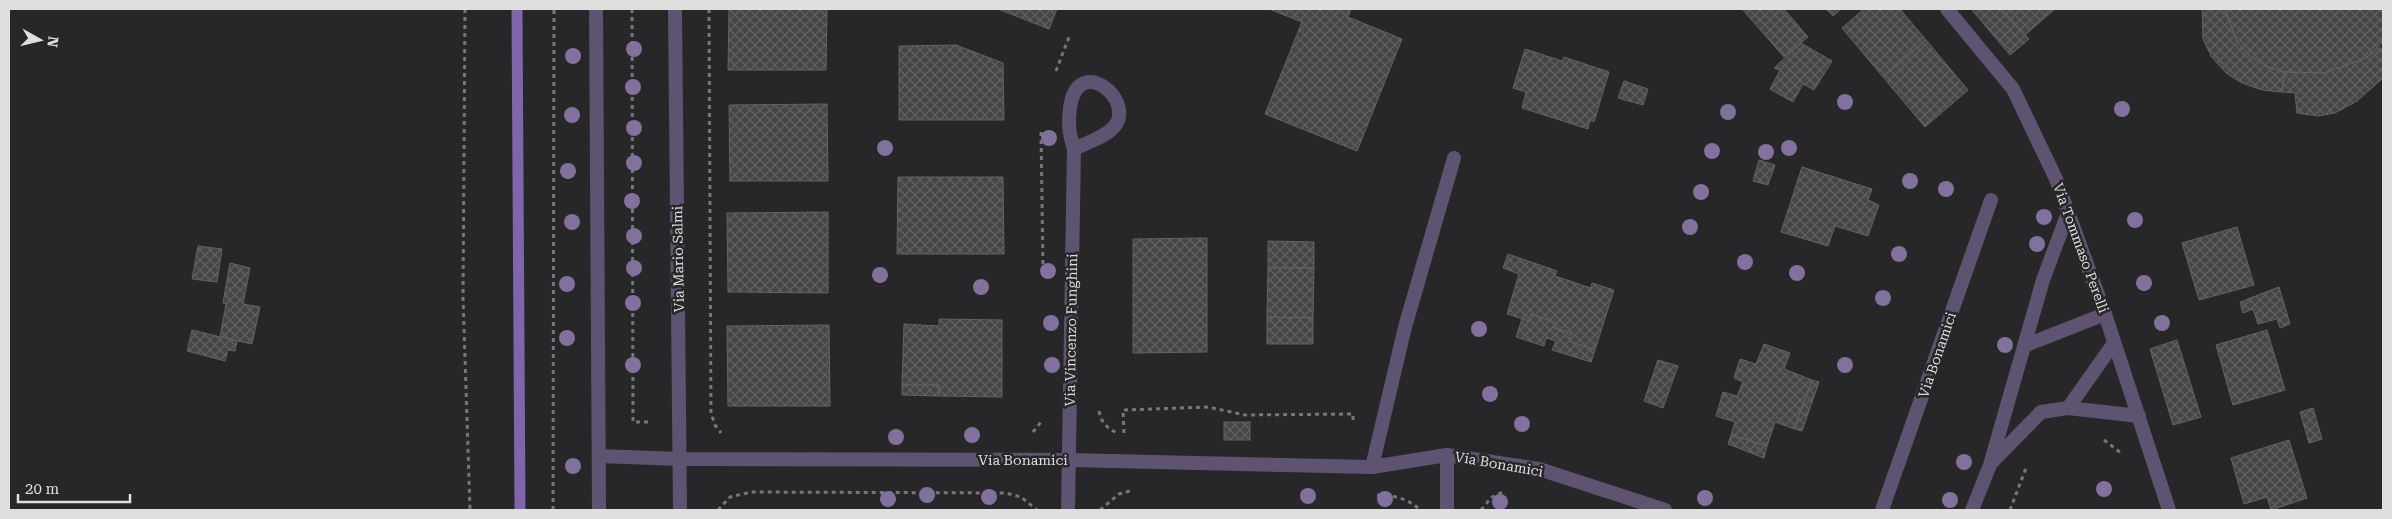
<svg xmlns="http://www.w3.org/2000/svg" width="2392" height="519" font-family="'Roboto Serif',serif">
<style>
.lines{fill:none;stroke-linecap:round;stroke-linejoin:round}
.stream{stroke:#7f65a9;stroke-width:11}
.building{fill:url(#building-cross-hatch);stroke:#636265}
.path{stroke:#777778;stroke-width:3;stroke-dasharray:4 4;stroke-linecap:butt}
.service{stroke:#5e5471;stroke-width:14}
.minor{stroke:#5e5471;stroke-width:14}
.tertiary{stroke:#5e5471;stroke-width:14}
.tree{fill:#81719c}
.labels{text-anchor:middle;stroke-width:5;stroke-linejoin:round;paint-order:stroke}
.street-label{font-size:14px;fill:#dfdfe0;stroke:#272628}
</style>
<defs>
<pattern id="building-cross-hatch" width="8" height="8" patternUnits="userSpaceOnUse" patternTransform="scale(1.25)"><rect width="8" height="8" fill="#464547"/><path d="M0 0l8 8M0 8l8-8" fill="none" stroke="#605f61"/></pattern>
</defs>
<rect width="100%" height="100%" fill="#272628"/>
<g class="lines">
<path class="stream" d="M 517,9 L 520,510"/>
</g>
<g class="building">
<path d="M 729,9 L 827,9 L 826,70 L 728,70 Z"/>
<path d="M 998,9 L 1057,9 L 1049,29 Z"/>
<path d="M 1269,9 L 1351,9 L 1348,17 L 1402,39 L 1357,151 L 1265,114 L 1302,22 Z"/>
<path d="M 1742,9 L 1784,9 L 1808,37 L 1784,57 Z"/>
<path d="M 1826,9 L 1841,9 L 1833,16 Z"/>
<path d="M 1864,9 L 1900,9 L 1926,40 L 1883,77 L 1842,28 Z"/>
<path d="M 1971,9 L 2002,9 L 2029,39 L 2010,55 Z"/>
<path d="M 2002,9 L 2055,9 L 2025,35 Z"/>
<path d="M 2202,9 L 2225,9 L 2237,42 L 2250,56 L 2268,67 L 2285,72 L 2282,92 L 2262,90 L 2242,83 L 2226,73 L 2211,56 L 2203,39 Z"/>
<path d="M 2225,9 L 2383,9 L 2383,42 L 2366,58 L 2346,67 L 2324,73 L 2285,72 L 2268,67 L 2250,56 L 2237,42 Z"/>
<path d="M 1926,40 L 1968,90 L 1925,127 L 1883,77 Z"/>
<path d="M 1801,43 L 1832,61 L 1814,90 L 1803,84 L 1793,102 L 1770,89 L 1780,70 L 1774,68 Z"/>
<path d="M 956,45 L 1003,63 L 1004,120 L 899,120 L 899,46 Z"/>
<path d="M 2380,47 L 2383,52 L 2383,78 L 2357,101 L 2335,113 L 2318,116 L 2297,113 L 2295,93 L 2282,92 L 2285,72 L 2324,73 L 2366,58 Z"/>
<path d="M 1525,49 L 1562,61 L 1564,57 L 1609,72 L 1594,122 L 1590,120 L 1588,129 L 1522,108 L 1526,92 L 1513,88 Z"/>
<path d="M 1624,81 L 1648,89 L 1643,105 L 1618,98 Z"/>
<path d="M 827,104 L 828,181 L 730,181 L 729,105 Z"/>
<path d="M 1759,160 L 1775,165 L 1768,185 L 1753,181 Z"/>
<path d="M 1802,167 L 1872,189 L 1868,200 L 1879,205 L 1868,236 L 1835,226 L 1828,246 L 1781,232 Z"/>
<path d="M 898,177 L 1003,177 L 1004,254 L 897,254 Z"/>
<path d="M 828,212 L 828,293 L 728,292 L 727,213 Z"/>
<path d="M 2237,227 L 2254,285 L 2199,300 L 2182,243 Z"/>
<path d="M 1207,238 L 1207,352 L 1133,353 L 1133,239 Z"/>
<path d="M 1268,241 L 1314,242 L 1314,268 L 1268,268 Z"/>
<path d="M 198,246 L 222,249 L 217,282 L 192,279 Z"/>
<path d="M 1508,254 L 1557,271 L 1555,276 L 1591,288 L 1592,283 L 1614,290 L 1595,350 L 1569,341 L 1571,333 L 1554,328 L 1556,323 L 1531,314 L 1529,321 L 1507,314 L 1519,274 L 1503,268 Z"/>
<path d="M 230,263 L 250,268 L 243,304 L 260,307 L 252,344 L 220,337 L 226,304 L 223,303 Z"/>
<path d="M 1268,268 L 1314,268 L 1313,318 L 1267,317 Z"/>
<path d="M 2279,287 L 2290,324 L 2280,328 L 2277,319 L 2258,324 L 2253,309 L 2243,313 L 2240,302 Z"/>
<path d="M 1531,314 L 1556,323 L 1554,328 L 1571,333 L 1569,341 L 1595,350 L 1591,362 L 1552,350 L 1556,341 L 1546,338 L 1544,346 L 1516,337 L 1522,319 L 1529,321 Z"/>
<path d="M 1267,317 L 1313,318 L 1313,344 L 1267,344 Z"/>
<path d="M 939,319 L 1002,320 L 1002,397 L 939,396 L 939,385 L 902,385 L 904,324 L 939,326 Z"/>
<path d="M 829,325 L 830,406 L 728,406 L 727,326 Z"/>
<path d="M 192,330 L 237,341 L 235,351 L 228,350 L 225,361 L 187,351 Z"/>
<path d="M 2267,330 L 2285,390 L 2233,405 L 2216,345 Z"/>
<path d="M 2177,340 L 2201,417 L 2173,425 L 2150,349 Z"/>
<path d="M 1764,344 L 1790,353 L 1784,369 L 1812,380 L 1794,429 L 1775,422 L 1767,446 L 1731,435 L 1735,422 L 1716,416 L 1723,392 L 1737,396 L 1743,382 L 1734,378 L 1740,359 L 1756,364 Z"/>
<path d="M 1658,360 L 1678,366 L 1663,408 L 1644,401 Z"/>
<path d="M 1812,380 L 1819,382 L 1802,431 L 1794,429 Z"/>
<path d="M 902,385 L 939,385 L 939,396 L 902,395 Z"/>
<path d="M 2313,408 L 2322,439 L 2309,443 L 2300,412 Z"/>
<rect x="1224" y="422" width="26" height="18"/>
<path d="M 1731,435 L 1767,446 L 1764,458 L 1728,444 Z"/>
<path d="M 2289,440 L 2307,498 L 2271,510 L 2267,497 L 2244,504 L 2231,458 Z"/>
</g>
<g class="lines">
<g class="path">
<path d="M 465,9 L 463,297 L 470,510"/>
<path d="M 632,9 L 633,422 L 652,422"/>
<path d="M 709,9 L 711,413 L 715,425 L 721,433"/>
<path d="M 1056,71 L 1069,37"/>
<path d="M 1041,132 L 1043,269"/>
<path d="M 1099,411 C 1101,422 1107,429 1118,433"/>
<path d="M 1033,432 L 1041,422"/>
<path d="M 1124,433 L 1123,410 L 1208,407 L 1245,415 L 1353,414 L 1353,422"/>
<path d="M 2104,440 L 2121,453"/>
<path d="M 1377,495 C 1393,496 1406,497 1419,509"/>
<path d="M 553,510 L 554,9"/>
<path d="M 718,510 L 730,497 L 751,492 L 1006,493 L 1021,497 L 1037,510"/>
<path d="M 1100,510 L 1119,494 L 1133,490"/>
<path d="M 1481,510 L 1492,497 L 1503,492"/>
<path d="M 2010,510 L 2026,468"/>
</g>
<path class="service" d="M 675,9 L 680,510"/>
<g class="minor">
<path d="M 2024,346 L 2105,314"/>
<path d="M 2068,408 L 2114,343"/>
<path d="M 599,456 L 680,459 L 1069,460 L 1372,467 L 1447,455 L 1539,469 L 1665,510"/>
<path d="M 1992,462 L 2041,412 L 2068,408 L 2139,416"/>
<path d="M 1372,467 L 1405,327 L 1454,158"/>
<path d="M 1068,510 L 1074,149 C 1069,134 1068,124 1070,108 C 1077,52 1137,100 1114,127 C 1104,138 1086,143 1074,149"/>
<path d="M 1447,510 L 1447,455"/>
<path d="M 1882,510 L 1991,200"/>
<path d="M 1972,510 L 1990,465 L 2043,280 L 2068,213"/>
</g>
<g class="tertiary">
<path d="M 596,9 L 599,510"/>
<path d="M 1947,9 L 2013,89 L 2056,179 L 2105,314 L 2169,510"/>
</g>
</g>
<g class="tree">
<circle cx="634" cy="49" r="8"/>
<circle cx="573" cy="56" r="8"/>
<circle cx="633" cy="87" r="8"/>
<circle cx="1845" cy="102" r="8"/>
<circle cx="2122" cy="109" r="8"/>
<circle cx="1728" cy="112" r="8"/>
<circle cx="572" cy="115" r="8"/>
<circle cx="634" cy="128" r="8"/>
<circle cx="1049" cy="138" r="8"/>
<circle cx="885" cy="148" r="8"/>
<circle cx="1789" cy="148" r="8"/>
<circle cx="1712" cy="151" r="8"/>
<circle cx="1766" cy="152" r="8"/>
<circle cx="634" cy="163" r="8"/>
<circle cx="568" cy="171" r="8"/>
<circle cx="1910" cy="181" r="8"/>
<circle cx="1946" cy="189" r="8"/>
<circle cx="1701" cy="192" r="8"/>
<circle cx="632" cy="201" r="8"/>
<circle cx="2044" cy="217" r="8"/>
<circle cx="2135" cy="220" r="8"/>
<circle cx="572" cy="222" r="8"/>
<circle cx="1690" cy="227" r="8"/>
<circle cx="634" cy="236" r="8"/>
<circle cx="2037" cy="244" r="8"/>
<circle cx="1899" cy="254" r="8"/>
<circle cx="1745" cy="262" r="8"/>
<circle cx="634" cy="268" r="8"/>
<circle cx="1048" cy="271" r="8"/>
<circle cx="1797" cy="273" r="8"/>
<circle cx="880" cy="275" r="8"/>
<circle cx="2144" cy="283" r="8"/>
<circle cx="567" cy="284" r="8"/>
<circle cx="981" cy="287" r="8"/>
<circle cx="1883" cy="298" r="8"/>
<circle cx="633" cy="303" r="8"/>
<circle cx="1051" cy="323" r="8"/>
<circle cx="2162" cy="323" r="8"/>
<circle cx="1479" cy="329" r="8"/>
<circle cx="567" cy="338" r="8"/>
<circle cx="2005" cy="345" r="8"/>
<circle cx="633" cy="365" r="8"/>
<circle cx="1052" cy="365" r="8"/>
<circle cx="1845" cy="365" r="8"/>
<circle cx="1490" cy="394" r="8"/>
<circle cx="1522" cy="424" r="8"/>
<circle cx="972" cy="435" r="8"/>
<circle cx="896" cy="437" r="8"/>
<circle cx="1964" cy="462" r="8"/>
<circle cx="573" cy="466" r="8"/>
<circle cx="2104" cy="489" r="8"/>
<circle cx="927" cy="495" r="8"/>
<circle cx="1308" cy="496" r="8"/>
<circle cx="989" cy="497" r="8"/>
<circle cx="1705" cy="498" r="8"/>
<circle cx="888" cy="499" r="8"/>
<circle cx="1385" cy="499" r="8"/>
<circle cx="1950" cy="500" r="8"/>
<circle cx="1500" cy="502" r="8"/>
</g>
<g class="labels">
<g class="street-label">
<text transform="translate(2081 248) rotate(70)" y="5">Via Tommaso Perelli</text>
<text transform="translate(678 259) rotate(-91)" y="5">Via Mario Salmi</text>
<text transform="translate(1071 330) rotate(-89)" y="5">Via Vincenzo Funghini</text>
<text transform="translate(1937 355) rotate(-71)" y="5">Via Bonamici</text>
<text x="1023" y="465">Via Bonamici</text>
<text transform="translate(1499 464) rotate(10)" y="5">Via Bonamici</text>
</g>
</g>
<rect width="2392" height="519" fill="none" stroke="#dfdfe0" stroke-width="20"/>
<g transform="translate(40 40) rotate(98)" stroke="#272628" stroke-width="4" paint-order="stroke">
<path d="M0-4L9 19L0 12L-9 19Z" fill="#dfdfe0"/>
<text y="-8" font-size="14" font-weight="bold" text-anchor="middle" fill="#dfdfe0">N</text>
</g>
<path d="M18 494v8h112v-8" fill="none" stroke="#dfdfe0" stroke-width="2.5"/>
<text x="25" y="494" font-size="15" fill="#dfdfe0" stroke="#272628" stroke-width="4" paint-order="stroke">20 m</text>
</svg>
